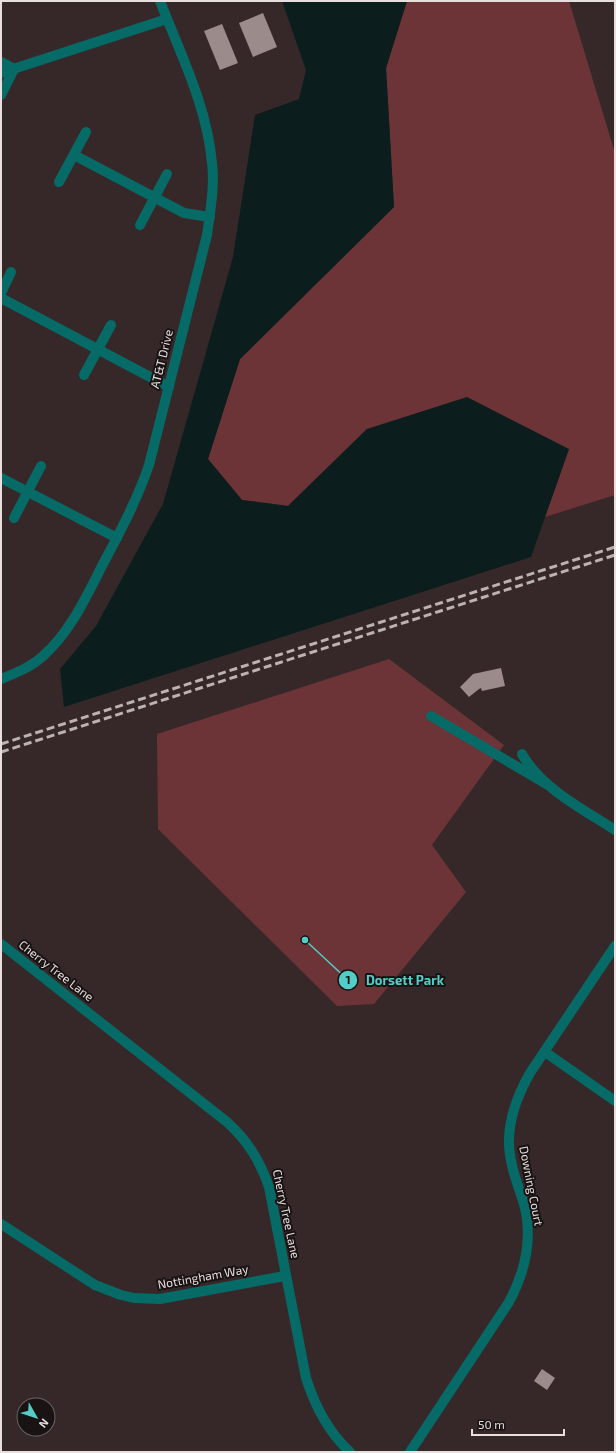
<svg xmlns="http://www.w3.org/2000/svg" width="616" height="1453" font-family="'Exo 2',sans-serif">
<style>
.green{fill:#6c3437}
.water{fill:#0b1d1c}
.building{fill:#9b8b8a}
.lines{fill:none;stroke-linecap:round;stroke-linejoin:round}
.minor{stroke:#066a67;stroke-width:10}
.rail{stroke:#bcb2b2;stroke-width:3;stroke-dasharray:8 4;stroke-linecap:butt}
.labels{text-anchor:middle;stroke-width:4;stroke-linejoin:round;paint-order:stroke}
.street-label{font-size:12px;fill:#e7dede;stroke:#191313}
.leader{fill:none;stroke:#54cdc8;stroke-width:1.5}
.callout-dot{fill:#54cdc8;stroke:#191313;stroke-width:1.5}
.mark-label{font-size:12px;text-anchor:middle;font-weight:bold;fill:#111}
.callout-label{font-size:13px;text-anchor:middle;font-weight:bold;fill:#54cdc8;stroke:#191313;stroke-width:4;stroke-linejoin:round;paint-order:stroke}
</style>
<rect width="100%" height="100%" fill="#362828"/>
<g class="green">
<path d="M 407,1 L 569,1 L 615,153 L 615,495 L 545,517 L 569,449 L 367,429 L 288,506 L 242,500 L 208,459 L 240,359 L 394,207 L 386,68 Z"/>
<path d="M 389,659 L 504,745 L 432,845 L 466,892 L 374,1004 L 337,1006 L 158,829 L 157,734 Z"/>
</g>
<path class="water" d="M 282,1 L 407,1 L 386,68 L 394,207 L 240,359 L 208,459 L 242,500 L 288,506 L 367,429 L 467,397 L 569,449 L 531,557 L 64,707 L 60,669 L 96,626 L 163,504 L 233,257 L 255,115 L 299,99 L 306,70 Z"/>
<g class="building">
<path d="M 263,13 L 277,47 L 253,57 L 239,23 Z"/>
<path d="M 222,24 L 238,63 L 220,70 L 204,31 Z"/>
<path d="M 501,668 L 505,686 L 482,691 L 481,688 L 479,689 L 469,697 L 460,687 L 473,674 Z"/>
<path d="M 542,1369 L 555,1378 L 547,1390 L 534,1381 Z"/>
</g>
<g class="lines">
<g class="minor">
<path d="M 1,62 L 14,69 L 1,95"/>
<path d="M 1,73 L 167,19"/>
<path d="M 74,155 L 184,213 L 210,217"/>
<path d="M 59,182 L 86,132"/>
<path d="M 140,225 L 167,174"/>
<path d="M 1,293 L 11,272"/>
<path d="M 1,298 L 169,387"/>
<path d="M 84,375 L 111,325"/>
<path d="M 1,478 L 117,538"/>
<path d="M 14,518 L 41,466"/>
<path d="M 1,679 C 16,673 31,667 43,656 C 71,631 86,597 103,564 C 120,532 137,500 149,465 L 207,235 C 210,212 215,186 212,163 C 207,106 180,53 160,1"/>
<path d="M 431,716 L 548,785"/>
<path d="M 522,754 C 542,789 583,809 615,830"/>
<path d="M 1,944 L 227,1122 C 248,1141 260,1161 269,1187 L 306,1378 C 315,1406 328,1432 350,1452"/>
<path d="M 545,1052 L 615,1101"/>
<path d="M 1,1224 L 95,1285 L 121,1295 L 134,1298 L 160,1299 L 285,1276"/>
<path d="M 410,1452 L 509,1302 C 525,1272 533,1238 524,1204 C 518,1185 510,1166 509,1145 C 508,1119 517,1096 530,1073 L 615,946"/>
</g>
<g class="rail">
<path d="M 1,744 L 615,547"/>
<path d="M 1,752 L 615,555"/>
</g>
</g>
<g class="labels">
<g class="street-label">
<text transform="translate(162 359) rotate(-76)" y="4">AT&amp;T Drive</text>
<text transform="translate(56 971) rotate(38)" y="4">Cherry Tree Lane</text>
<text transform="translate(531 1186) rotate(79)" y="4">Downing Court</text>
<text transform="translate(286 1214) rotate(78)" y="4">Cherry Tree Lane</text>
<text transform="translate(203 1277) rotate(-10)" y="4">Nottingham Way</text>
</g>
</g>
<path class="leader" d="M305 940L348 980"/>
<g class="callout-dot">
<circle cx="305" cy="940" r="4"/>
<circle cx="348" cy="980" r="10"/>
</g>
<g class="mark-label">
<text x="348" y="984">1</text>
</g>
<g class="callout-label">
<text x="405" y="985">Dorsett Park</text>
</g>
<rect width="616" height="1453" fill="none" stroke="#e7dede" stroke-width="4"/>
<g transform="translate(36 1417) rotate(129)"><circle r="19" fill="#191313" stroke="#6b6464"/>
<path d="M0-3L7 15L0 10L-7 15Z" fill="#54cdc8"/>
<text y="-6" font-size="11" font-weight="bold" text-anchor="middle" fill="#e7dede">N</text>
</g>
<path d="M472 1429v6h92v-6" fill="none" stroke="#e7dede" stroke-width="2"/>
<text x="478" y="1429" font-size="12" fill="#e7dede" stroke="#191313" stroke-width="3" paint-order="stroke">50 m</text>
</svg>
